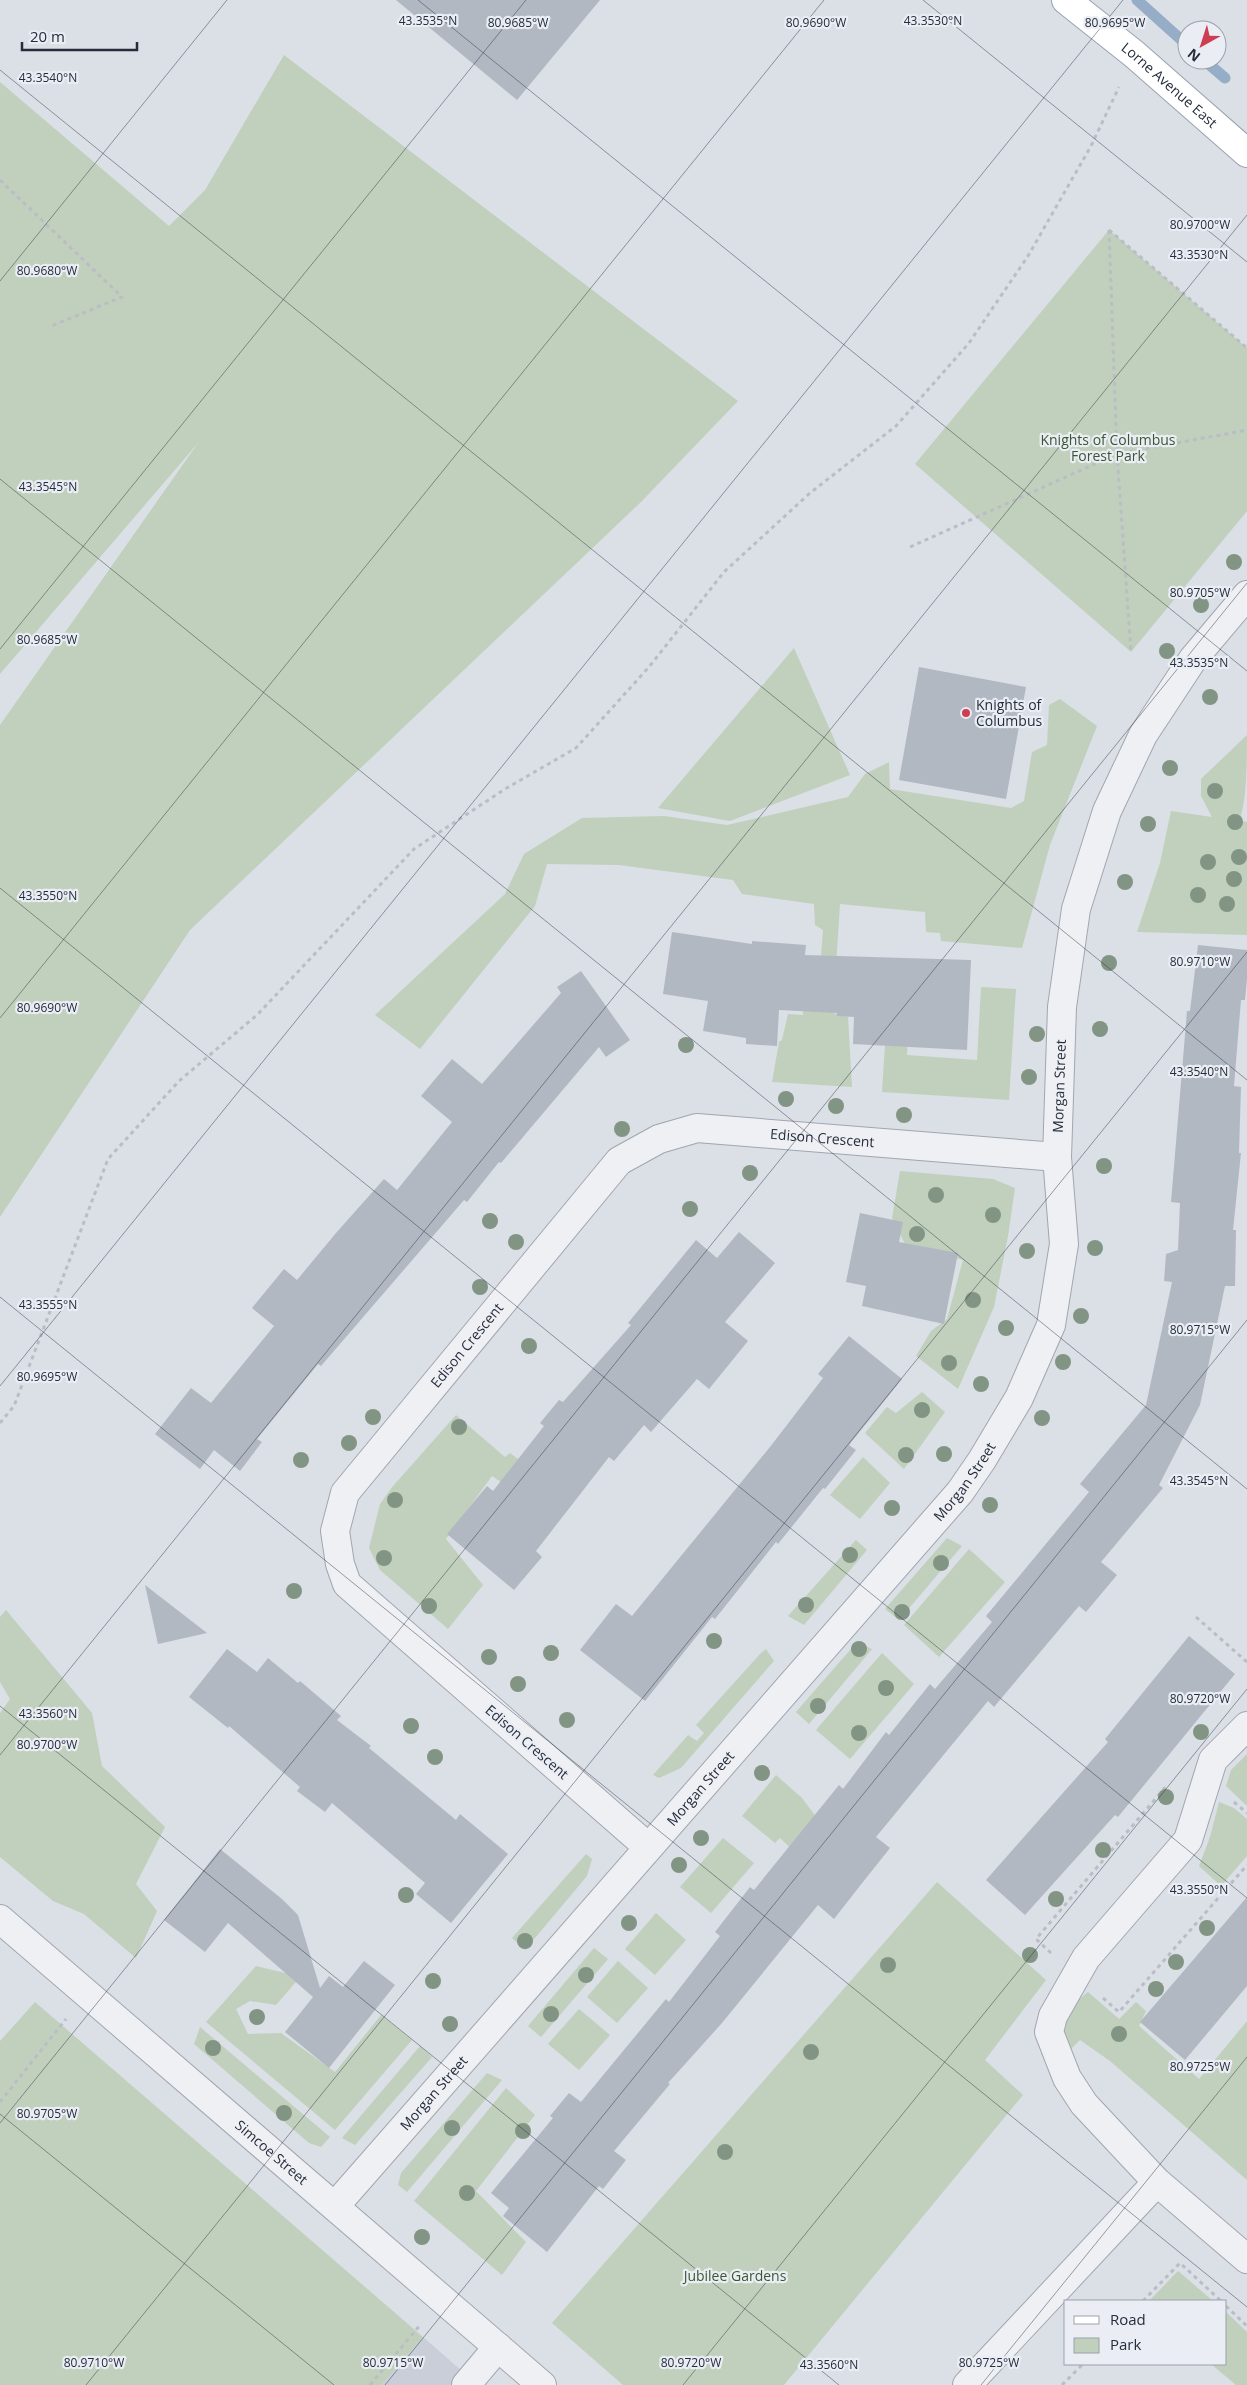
<svg xmlns="http://www.w3.org/2000/svg" width="1247" height="2385" font-family="'Open Sans',sans-serif">
<style>
.built{fill:#c9ced8}
.green{fill:#c1d0bc}
.lines{fill:none;stroke-linecap:round;stroke-linejoin:round}
.stream{stroke:#95adc7;stroke-width:11}
.building{fill:#b2b8c2}
.minor-casing{stroke:#a1a6b0;stroke-width:30}
.major-casing{stroke:#9ba3b1;stroke-width:30}
.path{stroke:#babdc4;stroke-width:3;stroke-dasharray:4 4;stroke-linecap:butt}
.minor{stroke:#eef0f4;stroke-width:28}
.major{stroke:#fff;stroke-width:28}
.tree{fill:#829483}
.ticks{fill:none;stroke:#252d3c;stroke-width:1;stroke-opacity:0.45}
.poi-dot{fill:#ce3d51;stroke:#eaeef4;stroke-width:2}
.labels{text-anchor:middle;stroke-width:4.5;stroke-linejoin:round;paint-order:stroke}
.street-label{font-size:14px;fill:#252d3c;stroke:#eaeef4}
.park-label{font-size:14px;fill:#395732;stroke:#eaeef4}
.poi-label{font-size:14px;fill:#252d3c;stroke:#eaeef4;text-anchor:start}
.ticks-label{font-size:12px;text-anchor:middle;fill:#252d3c;stroke:#eaeef4;stroke-width:4.5;stroke-linejoin:round;paint-order:stroke}
</style>
<rect width="100%" height="100%" fill="#dbdfe6"/>
<path class="built" d="M 423,2337 L 478,2385 L 381,2385 Z"/>
<g class="green">
<path d="M 284,55 L 738,401 L 641,502 L 190,930 L 0,1217 L 0,725 L 198,443 L 0,674 L 0,82 L 169,226 L 205,190 Z"/>
<path d="M 1109,230 L 1247,348 L 1247,511 L 1131,652 L 915,464 Z"/>
<path d="M 794,648 L 850,775 L 730,821 L 658,808 Z"/>
<path d="M 1060,699 L 1097,726 L 1050,845 L 1022,948 L 941,941 L 940,933 L 926,932 L 925,912 L 840,904 L 833,1013 L 848,1017 L 852,1087 L 772,1082 L 779,1042 L 782,1040 L 788,1014 L 803,1015 L 803,1007 L 817,1009 L 823,930 L 815,925 L 814,904 L 742,894 L 733,880 L 619,865 L 547,864 L 535,906 L 420,1049 L 375,1015 L 505,894 L 524,854 L 582,818 L 664,816 L 727,825 L 848,797 L 865,774 L 889,762 L 890,789 L 1011,808 L 1024,801 L 1032,752 L 1047,745 L 1049,705 Z"/>
<path d="M 1247,735 C 1247,755 1247,806 1239,820 L 1247,822 L 1247,935 L 1137,932 L 1160,863 L 1171,811 L 1212,817 L 1201,796 L 1201,779 Z"/>
<path d="M 890,964 L 911,965 L 907,1055 L 977,1060 L 981,987 L 1016,989 L 1009,1100 L 882,1092 Z"/>
<path d="M 900,1171 L 993,1179 L 1015,1188 L 1008,1236 L 994,1307 L 958,1389 L 916,1356 L 931,1331 L 947,1319 L 963,1260 L 905,1244 L 892,1218 Z"/>
<path d="M 922,1392 L 945,1412 L 904,1469 L 865,1433 L 887,1407 L 896,1413 Z"/>
<path d="M 456,1415 L 505,1457 L 510,1453 L 526,1465 L 508,1487 L 492,1476 L 446,1539 L 483,1585 L 448,1629 L 380,1570 L 369,1548 L 380,1504 L 393,1486 Z"/>
<path d="M 863,1457 L 890,1483 L 860,1519 L 830,1495 Z"/>
<path d="M 947,1538 L 962,1546 L 899,1620 L 885,1609 Z"/>
<path d="M 856,1540 L 867,1550 L 804,1625 L 788,1616 Z"/>
<path d="M 969,1549 L 1005,1582 L 939,1657 L 904,1625 Z"/>
<path d="M 6,1610 L 92,1713 L 102,1766 L 165,1827 L 136,1884 L 157,1911 L 136,1958 L 84,1914 L 53,1901 L 0,1857 L 0,1713 L 10,1699 L 0,1682 L 0,1617 Z"/>
<path d="M 857,1642 L 872,1649 L 809,1724 L 796,1712 Z"/>
<path d="M 766,1649 L 774,1661 L 681,1768 L 659,1778 L 653,1775 L 688,1735 L 697,1741 L 704,1733 L 696,1725 L 760,1654 Z"/>
<path d="M 882,1653 L 914,1684 L 850,1759 L 816,1730 Z"/>
<path d="M 1247,1754 L 1247,1806 L 1226,1786 L 1231,1770 Z"/>
<path d="M 776,1775 L 802,1798 L 829,1834 L 799,1856 L 780,1838 L 775,1843 L 742,1816 Z"/>
<path d="M 1219,1802 L 1234,1808 L 1247,1819 L 1247,1856 L 1221,1886 L 1199,1866 L 1210,1837 Z"/>
<path d="M 723,1838 L 754,1863 L 711,1913 L 680,1887 Z"/>
<path d="M 586,1854 L 592,1859 L 587,1876 L 525,1950 L 512,1938 Z"/>
<path d="M 937,1882 L 1046,1980 L 985,2060 L 1023,2095 L 784,2385 L 623,2385 L 552,2323 Z"/>
<path d="M 656,1913 L 686,1940 L 655,1975 L 625,1949 Z"/>
<path d="M 594,1948 L 608,1959 L 541,2037 L 528,2026 Z"/>
<path d="M 299,1959 L 307,1969 L 276,2005 L 250,2001 L 236,2009 L 248,2034 L 281,2033 L 335,2072 L 381,2015 L 412,2040 L 335,2130 L 206,2022 L 256,1966 L 285,1973 Z"/>
<path d="M 618,1961 L 648,1988 L 617,2023 L 587,1997 Z"/>
<path d="M 1088,1992 L 1119,2019 L 1136,2002 L 1146,2011 L 1139,2026 L 1199,2079 L 1247,2021 L 1247,2180 L 1110,2061 L 1080,2040 L 1066,2054 C 1062,2019 1059,2015 1088,1992 Z"/>
<path d="M 35,2002 L 423,2337 L 381,2385 L 0,2385 L 0,2041 Z"/>
<path d="M 579,2009 L 610,2035 L 579,2070 L 548,2044 Z"/>
<path d="M 200,2027 L 330,2137 L 321,2147 L 309,2143 L 194,2044 Z"/>
<path d="M 420,2046 L 432,2057 L 355,2145 L 342,2138 Z"/>
<path d="M 487,2073 L 502,2080 L 407,2192 L 398,2185 L 401,2173 Z"/>
<path d="M 506,2088 L 535,2115 L 476,2191 L 526,2242 L 502,2275 L 414,2201 Z"/>
<path d="M 1178,2271 L 1213,2301 L 1149,2301 Z"/>
<path d="M 1226,2312 L 1247,2332 L 1247,2385 L 1236,2385 L 1211,2364 L 1226,2364 Z"/>
</g>
<g class="lines">
<g class="stream">
<path d="M 1137,0 L 1187,45"/>
<path d="M 1204,60 L 1225,78"/>
</g>
</g>
<g class="building">
<path d="M 396,0 L 600,0 L 517,100 Z"/>
<path d="M 919,667 L 1026,687 L 1006,799 L 899,780 Z"/>
<path d="M 672,932 L 752,944 L 752,941 L 806,945 L 805,955 L 971,960 L 967,1050 L 853,1044 L 854,1017 L 837,1016 L 837,1013 L 779,1010 L 777,1046 L 746,1044 L 746,1038 L 703,1031 L 708,1001 L 663,994 Z"/>
<path d="M 1198,945 L 1247,950 L 1247,979 L 1245,1000 L 1241,1000 L 1234,1086 L 1241,1087 L 1239,1153 L 1241,1153 L 1233,1230 L 1236,1230 L 1235,1286 L 1225,1286 L 1200,1405 L 1159,1485 L 1163,1488 L 1101,1562 L 1117,1575 L 1086,1612 L 1079,1606 L 994,1707 L 988,1701 L 876,1837 L 890,1848 L 859,1887 L 834,1919 L 818,1905 L 722,2023 L 668,2083 L 670,2084 L 614,2151 L 626,2160 L 603,2189 L 599,2186 L 547,2252 L 503,2216 L 509,2208 L 491,2193 L 553,2118 L 550,2116 L 569,2093 L 581,2102 L 666,1999 L 669,2002 L 720,1936 L 715,1932 L 750,1887 L 754,1890 L 839,1785 L 843,1789 L 886,1732 L 889,1735 L 930,1684 L 935,1689 L 992,1622 L 986,1616 L 1089,1492 L 1080,1484 L 1146,1405 L 1172,1282 L 1164,1281 L 1166,1254 L 1178,1250 L 1180,1203 L 1171,1202 L 1187,1011 L 1190,1011 Z"/>
<path d="M 581,971 L 630,1040 L 606,1057 L 599,1047 L 501,1163 L 499,1162 L 467,1202 L 464,1200 L 321,1366 L 318,1364 L 257,1439 L 262,1442 L 240,1471 L 214,1450 L 200,1469 L 155,1434 L 191,1388 L 211,1403 L 274,1326 L 252,1308 L 284,1269 L 297,1280 L 336,1233 L 384,1179 L 397,1190 L 452,1122 L 421,1096 L 452,1059 L 482,1084 L 561,993 L 557,987 Z"/>
<path d="M 860,1213 L 903,1222 L 899,1242 L 958,1253 L 944,1324 L 862,1306 L 866,1286 L 846,1282 Z"/>
<path d="M 739,1232 L 775,1263 L 725,1322 L 748,1341 L 709,1389 L 697,1379 L 651,1432 L 644,1425 L 614,1461 L 609,1457 L 536,1551 L 542,1557 L 514,1590 L 447,1534 L 487,1486 L 493,1491 L 544,1426 L 540,1423 L 559,1400 L 563,1402 L 631,1325 L 628,1323 L 696,1240 L 717,1258 Z"/>
<path d="M 849,1336 L 902,1379 L 849,1445 L 856,1450 L 825,1489 L 823,1488 L 778,1544 L 776,1542 L 715,1619 L 712,1617 L 645,1701 L 580,1650 L 616,1604 L 632,1616 L 770,1447 L 823,1378 L 818,1374 Z"/>
<path d="M 145,1585 L 207,1633 L 158,1644 Z"/>
<path d="M 1189,1636 L 1235,1674 L 1118,1817 L 1115,1815 L 1025,1915 L 986,1880 L 1108,1742 L 1105,1739 Z"/>
<path d="M 227,1649 L 257,1672 L 268,1658 L 298,1683 L 300,1681 L 341,1716 L 337,1720 L 371,1746 L 369,1748 L 456,1820 L 460,1814 L 508,1854 L 451,1923 L 416,1894 L 425,1883 L 332,1803 L 325,1812 L 297,1791 L 300,1787 L 229,1726 L 228,1728 L 189,1697 Z"/>
<path d="M 220,1849 L 282,1899 L 298,1915 L 320,1988 L 329,1976 L 343,1987 L 364,1961 L 395,1985 L 329,2068 L 285,2032 L 313,1997 L 228,1923 L 205,1952 L 164,1920 Z"/>
<path d="M 1247,1897 L 1247,1986 L 1185,2060 L 1140,2022 Z"/>
</g>
<g class="lines">
<g class="minor-casing">
<g id="minor">
<path id="s1" d="M 648,1847 L 347,1584 L 340,1564 L 335,1531 L 345,1493 L 619,1161 L 659,1139 L 697,1128 L 1057,1157"/>
<path id="s2" d="M 0,1919 L 542,2385"/>
<path d="M 1157,2182 L 1084,2104 L 1067,2078 L 1049,2032 L 1053,2016 L 1086,1958 L 1188,1840 L 1213,1760 L 1247,1726"/>
<path id="s3" d="M 335,2206 L 960,1492 L 982,1460 L 1019,1398 L 1051,1325 L 1064,1244 L 1057,1157 L 1062,1007 L 1076,909 L 1107,811 L 1143,735 L 1193,659 L 1247,595"/>
<path d="M 466,2385 L 498,2347"/>
<path d="M 967,2385 L 1157,2182 L 1247,2259"/>
</g>
</g>
<g class="major-casing">
<g id="major">
<path id="s4" d="M 1066,0 L 1134,54 L 1247,153"/>
</g>
</g>
<g class="path">
<path d="M 0,180 L 122,297 L 49,327"/>
<path d="M 1109,230 L 1117,454 L 1131,652"/>
<path d="M 1109,230 L 1247,348"/>
<path d="M 910,547 L 1117,454 L 1247,430"/>
<path d="M 0,1423 L 14,1406 L 108,1159 L 179,1081 L 257,1015 L 414,849 L 505,789 L 576,748 L 649,667 L 724,572 L 810,493 L 896,426 L 969,343 L 1028,256 L 1091,146 L 1119,87"/>
<path d="M 1196,1617 L 1247,1662"/>
<path d="M 1234,1802 L 1247,1813"/>
<path d="M 1051,1953 L 1036,1939 L 1168,1784"/>
<path d="M 1103,1998 L 1119,2012 L 1247,1865"/>
<path d="M 0,2102 L 66,2019"/>
<path d="M 1143,2301 L 1180,2263 L 1221,2301"/>
<path d="M 1226,2306 L 1247,2326"/>
<path d="M 370,2385 L 421,2324"/>
<path d="M 1062,2385 L 1083,2364"/>
</g>
<use href="#minor" class="minor"/>
<use href="#major" class="major"/>
</g>
<g class="tree">
<circle cx="1234" cy="562" r="8"/>
<circle cx="1201" cy="605" r="8"/>
<circle cx="1167" cy="651" r="8"/>
<circle cx="1210" cy="697" r="8"/>
<circle cx="1170" cy="768" r="8"/>
<circle cx="1215" cy="791" r="8"/>
<circle cx="1235" cy="822" r="8"/>
<circle cx="1148" cy="824" r="8"/>
<circle cx="1239" cy="857" r="8"/>
<circle cx="1208" cy="862" r="8"/>
<circle cx="1234" cy="879" r="8"/>
<circle cx="1125" cy="882" r="8"/>
<circle cx="1198" cy="895" r="8"/>
<circle cx="1227" cy="904" r="8"/>
<circle cx="1109" cy="963" r="8"/>
<circle cx="1100" cy="1029" r="8"/>
<circle cx="1037" cy="1034" r="8"/>
<circle cx="686" cy="1045" r="8"/>
<circle cx="1029" cy="1077" r="8"/>
<circle cx="786" cy="1099" r="8"/>
<circle cx="836" cy="1106" r="8"/>
<circle cx="904" cy="1115" r="8"/>
<circle cx="622" cy="1129" r="8"/>
<circle cx="1104" cy="1166" r="8"/>
<circle cx="750" cy="1173" r="8"/>
<circle cx="936" cy="1195" r="8"/>
<circle cx="690" cy="1209" r="8"/>
<circle cx="993" cy="1215" r="8"/>
<circle cx="490" cy="1221" r="8"/>
<circle cx="917" cy="1234" r="8"/>
<circle cx="516" cy="1242" r="8"/>
<circle cx="1095" cy="1248" r="8"/>
<circle cx="1027" cy="1251" r="8"/>
<circle cx="480" cy="1287" r="8"/>
<circle cx="973" cy="1300" r="8"/>
<circle cx="1081" cy="1316" r="8"/>
<circle cx="1006" cy="1328" r="8"/>
<circle cx="529" cy="1346" r="8"/>
<circle cx="1063" cy="1362" r="8"/>
<circle cx="949" cy="1363" r="8"/>
<circle cx="981" cy="1384" r="8"/>
<circle cx="922" cy="1410" r="8"/>
<circle cx="373" cy="1417" r="8"/>
<circle cx="1042" cy="1418" r="8"/>
<circle cx="459" cy="1427" r="8"/>
<circle cx="349" cy="1443" r="8"/>
<circle cx="944" cy="1454" r="8"/>
<circle cx="906" cy="1455" r="8"/>
<circle cx="301" cy="1460" r="8"/>
<circle cx="395" cy="1500" r="8"/>
<circle cx="990" cy="1505" r="8"/>
<circle cx="892" cy="1508" r="8"/>
<circle cx="850" cy="1555" r="8"/>
<circle cx="384" cy="1558" r="8"/>
<circle cx="941" cy="1563" r="8"/>
<circle cx="294" cy="1591" r="8"/>
<circle cx="806" cy="1605" r="8"/>
<circle cx="429" cy="1606" r="8"/>
<circle cx="902" cy="1612" r="8"/>
<circle cx="714" cy="1641" r="8"/>
<circle cx="859" cy="1649" r="8"/>
<circle cx="551" cy="1653" r="8"/>
<circle cx="489" cy="1657" r="8"/>
<circle cx="518" cy="1684" r="8"/>
<circle cx="886" cy="1688" r="8"/>
<circle cx="818" cy="1706" r="8"/>
<circle cx="567" cy="1720" r="8"/>
<circle cx="411" cy="1726" r="8"/>
<circle cx="1201" cy="1732" r="8"/>
<circle cx="859" cy="1733" r="8"/>
<circle cx="435" cy="1757" r="8"/>
<circle cx="762" cy="1773" r="8"/>
<circle cx="1166" cy="1797" r="8"/>
<circle cx="701" cy="1838" r="8"/>
<circle cx="1103" cy="1850" r="8"/>
<circle cx="679" cy="1865" r="8"/>
<circle cx="406" cy="1895" r="8"/>
<circle cx="1056" cy="1899" r="8"/>
<circle cx="629" cy="1923" r="8"/>
<circle cx="1207" cy="1928" r="8"/>
<circle cx="525" cy="1941" r="8"/>
<circle cx="1030" cy="1955" r="8"/>
<circle cx="1176" cy="1962" r="8"/>
<circle cx="888" cy="1965" r="8"/>
<circle cx="586" cy="1975" r="8"/>
<circle cx="433" cy="1981" r="8"/>
<circle cx="1156" cy="1989" r="8"/>
<circle cx="551" cy="2014" r="8"/>
<circle cx="257" cy="2017" r="8"/>
<circle cx="450" cy="2024" r="8"/>
<circle cx="1119" cy="2034" r="8"/>
<circle cx="213" cy="2048" r="8"/>
<circle cx="811" cy="2052" r="8"/>
<circle cx="284" cy="2113" r="8"/>
<circle cx="452" cy="2128" r="8"/>
<circle cx="523" cy="2131" r="8"/>
<circle cx="725" cy="2152" r="8"/>
<circle cx="467" cy="2193" r="8"/>
<circle cx="422" cy="2237" r="8"/>
</g>
<path class="ticks" d="M 418,0 L 1247,671M 923,0 L 1247,262M 0,70 L 1247,1080M 0,281 L 227,0M 0,479 L 1247,1489M 0,649 L 526,0M 0,888 L 1247,1898M 0,1018 L 824,0M 0,1297 L 1247,2307M 0,1386 L 1123,0M 0,1706 L 839,2385M 0,1755 L 1247,215M 0,2114 L 334,2385M 0,2123 L 1247,583M 86,2385 L 1247,952M 385,2385 L 1247,1320M 683,2385 L 1247,1689M 981,2385 L 1247,2057"/>
<circle class="poi-dot" cx="966" cy="713" r="5"/>
<g class="labels">
<g class="street-label">
<text dy="5" stroke="none"><textPath href="#s4" startOffset="134">Lorne Avenue East</textPath></text>
<text dy="5" stroke="none"><textPath href="#s3" startOffset="1380">Morgan Street</textPath></text>
<text dy="5" stroke="none"><textPath href="#s1" startOffset="1135">Edison Crescent</textPath></text>
<text dy="5" stroke="none"><textPath href="#s1" startOffset="685">Edison Crescent</textPath></text>
<text dy="5" stroke="none"><textPath href="#s3" startOffset="960">Morgan Street</textPath></text>
<text transform="translate(527 1742) rotate(41)" y="5">Edison Crescent</text>
<text dy="5" stroke="none"><textPath href="#s3" startOffset="555">Morgan Street</textPath></text>
<text dy="5" stroke="none"><textPath href="#s3" startOffset="150">Morgan Street</textPath></text>
<text dy="5" stroke="none"><textPath href="#s2" startOffset="358">Simcoe Street</textPath></text>
</g>
<g class="park-label">
<text x="1108" y="445">Knights of Columbus<tspan x="1108" dy="16">Forest Park</tspan></text>
<text x="735" y="2281">Jubilee Gardens</text>
</g>
<g class="poi-label">
<text x="976" y="710">Knights of<tspan x="976" dy="16">Columbus</tspan></text>
</g>
</g>
<g class="ticks-label">
<text x="428" y="25">43.3535°N</text>
<text x="933" y="25">43.3530°N</text>
<text x="518" y="27">80.9685°W</text>
<text x="816" y="27">80.9690°W</text>
<text x="1115" y="27">80.9695°W</text>
<text x="48" y="82">43.3540°N</text>
<text x="1200" y="229">80.9700°W</text>
<text x="1199" y="259">43.3530°N</text>
<text x="47" y="275">80.9680°W</text>
<text x="48" y="491">43.3545°N</text>
<text x="1200" y="597">80.9705°W</text>
<text x="47" y="644">80.9685°W</text>
<text x="1199" y="667">43.3535°N</text>
<text x="48" y="900">43.3550°N</text>
<text x="1200" y="966">80.9710°W</text>
<text x="47" y="1012">80.9690°W</text>
<text x="1199" y="1076">43.3540°N</text>
<text x="48" y="1309">43.3555°N</text>
<text x="1200" y="1334">80.9715°W</text>
<text x="47" y="1381">80.9695°W</text>
<text x="1199" y="1485">43.3545°N</text>
<text x="1200" y="1703">80.9720°W</text>
<text x="48" y="1718">43.3560°N</text>
<text x="47" y="1749">80.9700°W</text>
<text x="1199" y="1894">43.3550°N</text>
<text x="1200" y="2071">80.9725°W</text>
<text x="47" y="2118">80.9705°W</text>
<text x="94" y="2367">80.9710°W</text>
<text x="393" y="2367">80.9715°W</text>
<text x="691" y="2367">80.9720°W</text>
<text x="989" y="2367">80.9725°W</text>
<text x="829" y="2369">43.3560°N</text>
</g>
<rect x="1064" y="2300" width="162" height="65" fill="#eaeef4" stroke="#9ba1aa"/>
<rect x="1074" y="2316" width="25" height="8" fill="#ffffff" stroke="#9ba1aa"/>
<text x="1110" y="2325" font-size="15" fill="#252d3c">Road</text>
<rect x="1074" y="2338" width="25" height="15" fill="#c1d0bc" stroke="#9ba1aa"/>
<text x="1110" y="2350" font-size="15" fill="#252d3c">Park</text>
<g transform="translate(1202 45) rotate(219)"><circle r="24" fill="#eaeef4" stroke="#9ba1aa"/>
<path d="M0-4L9 19L0 12L-9 19Z" fill="#ce3d51"/>
<text y="-8" font-size="14" font-weight="bold" text-anchor="middle" fill="#252d3c">N</text>
</g>
<path d="M22 42v8h115v-8" fill="none" stroke="#252d3c" stroke-width="2.5"/>
<text x="30" y="42" font-size="15" fill="#252d3c" stroke="#eaeef4" stroke-width="4" paint-order="stroke">20 m</text>
</svg>
